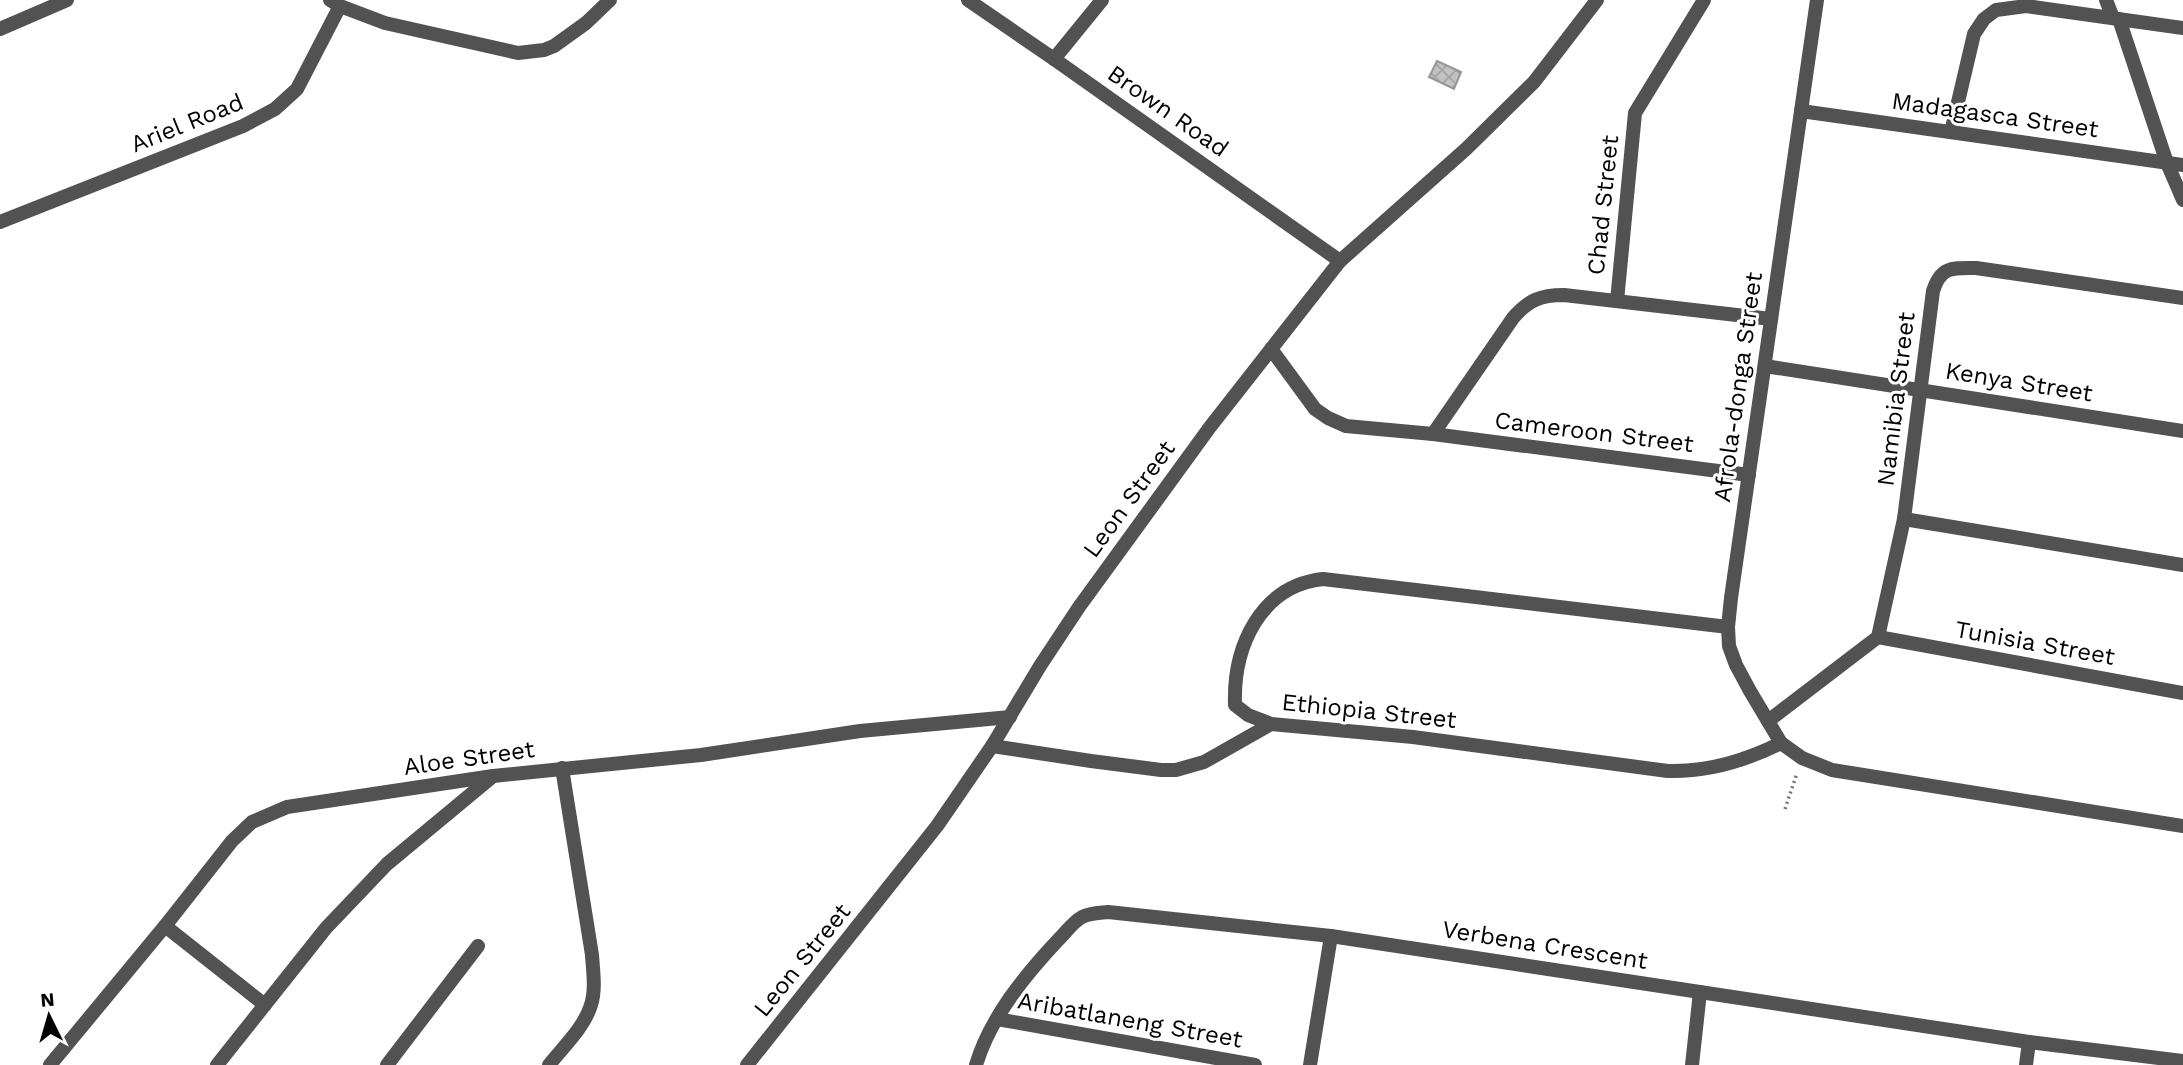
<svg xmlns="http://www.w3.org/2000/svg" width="2183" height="1065" font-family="'Work Sans',sans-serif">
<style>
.building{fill:url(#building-cross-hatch);stroke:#969696;stroke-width:2}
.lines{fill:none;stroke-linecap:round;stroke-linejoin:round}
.path{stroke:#747474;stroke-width:3.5;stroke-dasharray:2 3.5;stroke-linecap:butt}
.minor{stroke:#525252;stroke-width:14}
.labels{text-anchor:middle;stroke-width:6;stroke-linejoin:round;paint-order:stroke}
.street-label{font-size:24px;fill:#000;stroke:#fff}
</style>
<defs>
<pattern id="building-cross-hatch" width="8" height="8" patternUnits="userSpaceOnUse" patternTransform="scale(1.75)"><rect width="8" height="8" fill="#c2c2c2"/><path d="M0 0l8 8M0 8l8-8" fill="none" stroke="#a5a5a5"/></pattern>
</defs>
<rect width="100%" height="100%" fill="#fff"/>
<path class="building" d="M 1437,61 L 1461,72 L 1454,89 L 1429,77 Z"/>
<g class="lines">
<path class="path" d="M 1785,809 L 1797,773"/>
<g class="minor">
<path d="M 330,0 L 340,6 L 385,23 L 518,53 L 544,50 L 554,46 L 586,23 L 610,0"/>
<path d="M 968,0 L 1054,59 L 1340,261"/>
<path d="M 1817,0 L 1731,598 L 1728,627 L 1729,646 L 1736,665 L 1750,691 L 1781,743 L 1802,758 L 1832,770 L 2183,826"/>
<path d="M 2106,0 L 2113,18"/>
<path d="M 2119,19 L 2167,163 L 2183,200"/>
<path d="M 0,29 L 67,0"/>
<path d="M 1054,59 L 1102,0"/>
<path d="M 1801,111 L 2183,165"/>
<path d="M 1951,132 L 1974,34 L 1984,19 L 1996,10 L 2026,6 L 2183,28"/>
<path d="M 0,222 L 243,126 L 275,109 L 297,89 L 340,6"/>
<path d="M 1617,301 L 1635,113 L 1704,0"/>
<path d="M 1271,349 L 1315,409 L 1328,418 L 1346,426 L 1433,434 L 1749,475"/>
<path d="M 1765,366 L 2183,431"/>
<path d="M 1433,434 L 1513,318 C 1528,300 1541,295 1564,295 L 1771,319"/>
<path d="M 1904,519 L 2183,565"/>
<path d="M 1728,627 L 1323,579 C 1260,586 1233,647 1235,705 L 1248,715 L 1271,724 L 1413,737 L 1668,771 C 1709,772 1745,761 1781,743"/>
<path d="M 1878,637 L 2183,693"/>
<path d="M 1768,721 L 1878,637 L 1904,519 L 1933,291 C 1941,266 1952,268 1976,268 L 2183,298"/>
<path d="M 992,746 L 1091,761 L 1161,770 L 1176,770 L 1204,762 L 1271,724"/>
<path d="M 165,926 L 265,1005"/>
<path d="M 997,1019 L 1255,1065"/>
<path d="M 50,1065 L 165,926 L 232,841 L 252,822 L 287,807 L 493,776 L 701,755 L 860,731 L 1010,717"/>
<path d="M 217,1065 L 326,928 L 387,864 L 493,776"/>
<path d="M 387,1065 L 478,946"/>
<path d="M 549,1065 C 563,1047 584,1028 591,1005 C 596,989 593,971 592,955 L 562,768"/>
<path d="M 747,1065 L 937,826 L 992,746 L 1040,666 L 1079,607 L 1210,427 L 1340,261 L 1466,149 L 1534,82 L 1597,0"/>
<path d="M 976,1065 C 990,1018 1025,975 1059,939 C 1066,932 1073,922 1082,917 C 1090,913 1099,913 1108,912 L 1331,936 L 2029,1042 L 2183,1061"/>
<path d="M 1310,1065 L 1331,936"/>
<path d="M 1692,1065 L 1700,992"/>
<path d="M 2026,1065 L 2029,1042"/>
</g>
</g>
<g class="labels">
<g class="street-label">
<text transform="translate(1168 111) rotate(35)" y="8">Brown Road</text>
<text transform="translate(1995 115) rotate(8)" y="8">Madagasca Street</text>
<text transform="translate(187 123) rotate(-22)" y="8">Ariel Road</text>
<text transform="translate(1603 205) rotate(-84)" y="8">Chad Street</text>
<text transform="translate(2019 382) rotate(9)" y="8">Kenya Street</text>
<text transform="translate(1738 387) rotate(-82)" y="8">Afrola-donga Street</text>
<text transform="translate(1896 399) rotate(-83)" y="8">Namibia Street</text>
<text transform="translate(1594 432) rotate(7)" y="8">Cameroon Street</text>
<text transform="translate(1129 499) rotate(-54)" y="8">Leon Street</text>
<text transform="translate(2035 643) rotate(10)" y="8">Tunisia Street</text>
<text transform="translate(1369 711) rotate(6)" y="8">Ethiopia Street</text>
<text transform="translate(469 758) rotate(-8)" y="8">Aloe Street</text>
<text transform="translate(1545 945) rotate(9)" y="8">Verbena Crescent</text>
<text transform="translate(802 960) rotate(-51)" y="8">Leon Street</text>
<text transform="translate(1130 1020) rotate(10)" y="8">Aribatlaneng Street</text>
</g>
</g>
<g transform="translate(49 1016) rotate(355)" stroke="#ffffff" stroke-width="5" paint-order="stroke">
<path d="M0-5L12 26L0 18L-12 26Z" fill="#000000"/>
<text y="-10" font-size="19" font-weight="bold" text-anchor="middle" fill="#000000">N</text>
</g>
</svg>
